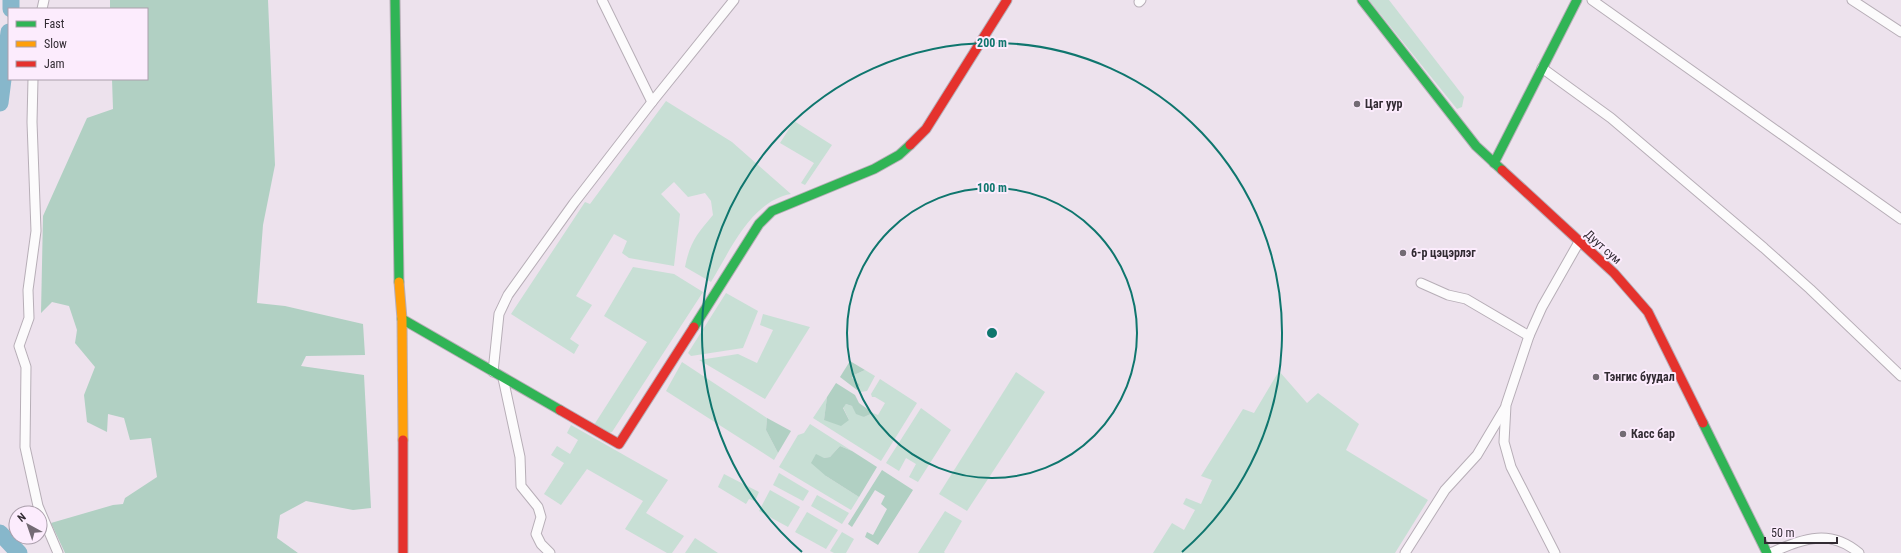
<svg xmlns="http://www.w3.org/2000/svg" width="1901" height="553" font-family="'Roboto Condensed',sans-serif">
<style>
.green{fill:#c8dfd5}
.forest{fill:#b1d0c3}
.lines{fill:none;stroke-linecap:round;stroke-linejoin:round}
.river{stroke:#87b7cb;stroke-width:17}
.street-casing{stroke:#b7aeb7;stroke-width:11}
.fast-casing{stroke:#b7aeb7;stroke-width:11}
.slow-casing{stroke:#b7aeb7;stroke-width:11}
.jam-casing{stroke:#b7aeb7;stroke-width:11}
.street{stroke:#fcfbfc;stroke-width:9}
.fast{stroke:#30b455;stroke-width:9}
.slow{stroke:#ff9f0a;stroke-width:9}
.jam{stroke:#e5322d;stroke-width:9}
.ring{fill:none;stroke:#0f766e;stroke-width:2}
.poi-dot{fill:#736b74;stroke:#fcecfd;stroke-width:1.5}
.labels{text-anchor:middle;stroke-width:4;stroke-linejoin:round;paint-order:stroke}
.poi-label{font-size:12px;font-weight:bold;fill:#322b33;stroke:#fcecfd;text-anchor:start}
.street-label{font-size:12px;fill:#322b33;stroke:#fcecfd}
.centre{fill:#0f766e;stroke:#fcecfd;stroke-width:2}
.ring-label{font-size:12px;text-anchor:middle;font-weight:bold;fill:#0f766e;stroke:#fcecfd;stroke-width:4;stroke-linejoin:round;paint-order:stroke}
</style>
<rect width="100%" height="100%" fill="#ede2ed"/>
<g class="green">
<path d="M 1369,0 L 1389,0 L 1464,97 L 1462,107 L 1457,109 Z"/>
<path d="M 666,101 L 732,142 L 791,194 C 751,201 730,251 711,282 L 685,267 C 690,242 697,234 713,215 L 711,201 L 705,193 L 688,197 L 674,182 L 661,194 L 680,214 L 674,266 L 629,258 L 622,253 L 627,241 L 614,234 L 576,296 L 592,305 L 570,339 L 579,345 L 574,354 L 511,314 L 585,202 L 590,204 Z"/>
<path d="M 794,121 L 832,145 L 805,185 L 801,183 L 814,163 L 780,143 Z"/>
<path d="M 633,267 L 674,274 L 703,292 L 612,432 L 608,433 L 594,425 L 647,342 L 604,316 Z"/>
<path d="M 726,293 L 758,311 L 743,348 L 691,356 L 688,353 Z"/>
<path d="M 763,314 L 810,327 L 765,399 L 699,360 L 738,354 L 757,363 L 773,330 L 760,325 Z"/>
<path d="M 682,362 L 767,418 L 766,430 L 778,453 L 774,460 L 666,391 Z"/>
<path d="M 865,370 L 875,376 L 867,391 L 860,392 L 857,390 L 860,385 L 852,379 L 854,375 Z"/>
<path d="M 1279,371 L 1307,403 L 1318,393 L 1359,424 L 1346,450 L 1428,500 L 1395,553 L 1153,553 L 1172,523 L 1184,530 L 1195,510 L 1183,504 L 1186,498 L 1201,504 L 1212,480 L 1201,476 L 1243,409 L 1254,413 Z"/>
<path d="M 1016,372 L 1045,392 L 967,511 L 939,494 Z"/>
<path d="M 880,379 L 917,403 L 881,461 L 813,418 L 827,397 L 824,420 L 849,420 L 843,407 L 846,404 L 852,406 L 864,417 L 873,413 L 878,415 L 885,403 L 875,397 L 872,397 L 871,394 Z"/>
<path d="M 921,408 L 951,430 L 918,482 L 909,477 L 916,464 L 906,458 L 899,471 L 886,463 Z"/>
<path d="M 810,424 L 852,451 L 840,446 L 830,457 L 824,458 L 826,476 L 859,497 L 851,510 L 779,467 L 798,435 L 804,433 Z"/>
<path d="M 571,425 L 668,480 L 646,513 L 684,536 L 672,553 L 667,553 L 625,529 L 643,501 L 587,469 L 561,505 L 544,494 L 564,463 L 551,455 L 557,446 L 570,454 L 578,440 L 567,433 Z"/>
<path d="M 779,473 L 809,491 L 803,501 L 773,485 Z"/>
<path d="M 724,474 L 759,492 L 755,501 L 749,499 L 746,504 L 718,487 Z"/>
<path d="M 770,490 L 800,507 L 788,527 L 759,511 Z"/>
<path d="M 817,495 L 849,513 L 842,524 L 811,506 Z"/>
<path d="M 945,511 L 962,521 L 944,552 L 945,553 L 918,553 Z"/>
<path d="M 807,512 L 838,530 L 826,549 L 795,532 Z"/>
<path d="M 842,532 L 854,539 L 846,553 L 834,553 L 830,551 Z"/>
<path d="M 695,538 L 718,553 L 685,553 Z"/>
</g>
<g class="forest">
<path d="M 110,0 L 268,0 L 275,165 L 263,225 L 257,303 L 285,306 L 363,324 L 365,355 L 306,356 L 301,366 L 364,375 L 371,508 L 353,510 L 306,501 L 280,515 L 277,538 L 298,553 L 65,553 L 51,523 L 113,505 L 123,504 L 125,498 L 157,477 L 151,438 L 130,440 L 124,418 L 108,414 L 107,432 L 87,422 L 84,395 L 95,367 L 75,343 L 77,330 L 69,306 L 52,302 L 41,313 L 43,216 L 87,118 L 113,109 L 112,79 L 147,79 L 147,9 L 110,9 Z"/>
<path d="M 850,361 L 865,370 L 854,375 L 852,378 L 860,385 L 857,390 L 840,377 Z"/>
<path d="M 836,383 L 855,395 L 859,403 L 873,413 L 864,417 L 856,414 L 852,406 L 846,404 L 843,408 L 849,420 L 841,426 L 824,420 L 827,397 Z"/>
<path d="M 767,418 L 791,431 L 778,453 L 766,430 Z"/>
<path d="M 840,446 L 852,451 L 877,467 L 859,497 L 826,476 L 811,463 L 816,454 L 824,458 L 830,457 Z"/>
<path d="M 882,470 L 913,490 L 878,545 L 865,537 L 867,532 L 873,535 L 887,509 L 881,504 L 885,496 L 875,490 L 852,527 L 848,524 Z"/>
</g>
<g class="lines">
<g class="river">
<path d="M 11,9 L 11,0"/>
<path d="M 0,103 L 9,32"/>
<path d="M 0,533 L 19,553"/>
</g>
<g class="street-casing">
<g id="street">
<path d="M 602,0 L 652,102"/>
<path d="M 1592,0 L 1901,219"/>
<path d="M 1852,0 L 1901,32"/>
<path d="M 1139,2 L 1141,0"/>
<path d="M 42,9 L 44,0"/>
<path d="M 1542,68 L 1611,118 L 1764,248 L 1810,289 L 1901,376"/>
<path d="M 33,79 L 32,122 L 36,231 L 28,290 L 29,318 L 19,346 L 26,367 L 25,447 L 38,506 L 58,553"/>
<path d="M 1421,283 L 1448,295 L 1466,299 L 1529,336"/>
<path d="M 493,372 L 499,314 L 508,295 L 574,203 L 652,102 L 734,0"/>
<path d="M 503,378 L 520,457 L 521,486 L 538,507 L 541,517 L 536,534 L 541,544 L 550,553"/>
<path d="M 1405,553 L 1445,490 L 1477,455 L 1505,408"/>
<path d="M 1555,553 L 1511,467 L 1504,442 L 1506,405 L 1529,336 L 1542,307 L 1579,242"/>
<path d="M 1770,553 C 1802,540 1828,527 1859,553"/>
</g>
</g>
<g class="fast-casing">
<g id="fast">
<path d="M 395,0 L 399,282"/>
<path d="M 1362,0 L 1476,146 L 1502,170"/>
<path d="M 1494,163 L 1577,0"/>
<path d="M 402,319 L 560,410"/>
<path d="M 694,327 L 759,224 L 772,211 L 874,169 L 899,155 L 910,145"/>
<path d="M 1703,423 L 1767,553"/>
</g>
</g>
<g class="slow-casing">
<path id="slow" d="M 399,282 L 402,319 L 403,440"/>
</g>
<g class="jam-casing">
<g id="jam">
<path d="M 910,145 L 926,129 L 1007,0"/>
<path d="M 1502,170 L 1614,273 L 1648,312 L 1703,423"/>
<path d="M 560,410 L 619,444 L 694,327"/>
<path d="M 403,440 L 403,553"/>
</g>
</g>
<use href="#street" class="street"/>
<use href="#fast" class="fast"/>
<use href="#slow" class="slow"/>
<use href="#jam" class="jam"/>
</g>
<g class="ring">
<circle cx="992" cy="333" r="145"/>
<path d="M802 552A290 290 0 1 1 1182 552"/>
</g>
<g class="poi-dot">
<circle cx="1357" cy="104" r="4"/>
<circle cx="1403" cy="253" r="4"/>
<circle cx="1596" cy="377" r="4"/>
<circle cx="1623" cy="434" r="4"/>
</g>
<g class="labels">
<g class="poi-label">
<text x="1365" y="108">Цаг уур</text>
<text x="1411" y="257">6-р цэцэрлэг</text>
<text x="1604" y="381">Тэнгис буудал</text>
<text x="1631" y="438">Касс бар</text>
</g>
<g class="street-label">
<text transform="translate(1603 247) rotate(42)" y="4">Дуут сум</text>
</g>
</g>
<circle cx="992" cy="333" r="6" class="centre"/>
<g class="ring-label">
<text x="992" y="47">200 m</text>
<text x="992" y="192">100 m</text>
</g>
<rect x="8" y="8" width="140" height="72" fill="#fcecfd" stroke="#ab9fac"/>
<rect x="16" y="21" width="20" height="6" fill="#30b455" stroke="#ab9fac"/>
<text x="44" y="28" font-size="12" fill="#322b33">Fast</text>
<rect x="16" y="41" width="20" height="6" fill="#ff9f0a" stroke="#ab9fac"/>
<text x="44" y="48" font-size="12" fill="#322b33">Slow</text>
<rect x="16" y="61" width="20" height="6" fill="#e5322d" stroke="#ab9fac"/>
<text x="44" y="68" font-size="12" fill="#322b33">Jam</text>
<g transform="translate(28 525) rotate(320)"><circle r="19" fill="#fcecfd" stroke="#ab9fac"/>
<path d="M0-3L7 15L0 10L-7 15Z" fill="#736b74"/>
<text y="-6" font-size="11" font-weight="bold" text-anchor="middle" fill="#322b33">N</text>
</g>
<path d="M1765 537v6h72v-6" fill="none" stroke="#322b33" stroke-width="2"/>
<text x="1771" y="537" font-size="12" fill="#322b33" stroke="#fcecfd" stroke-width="3" paint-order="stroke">50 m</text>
</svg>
